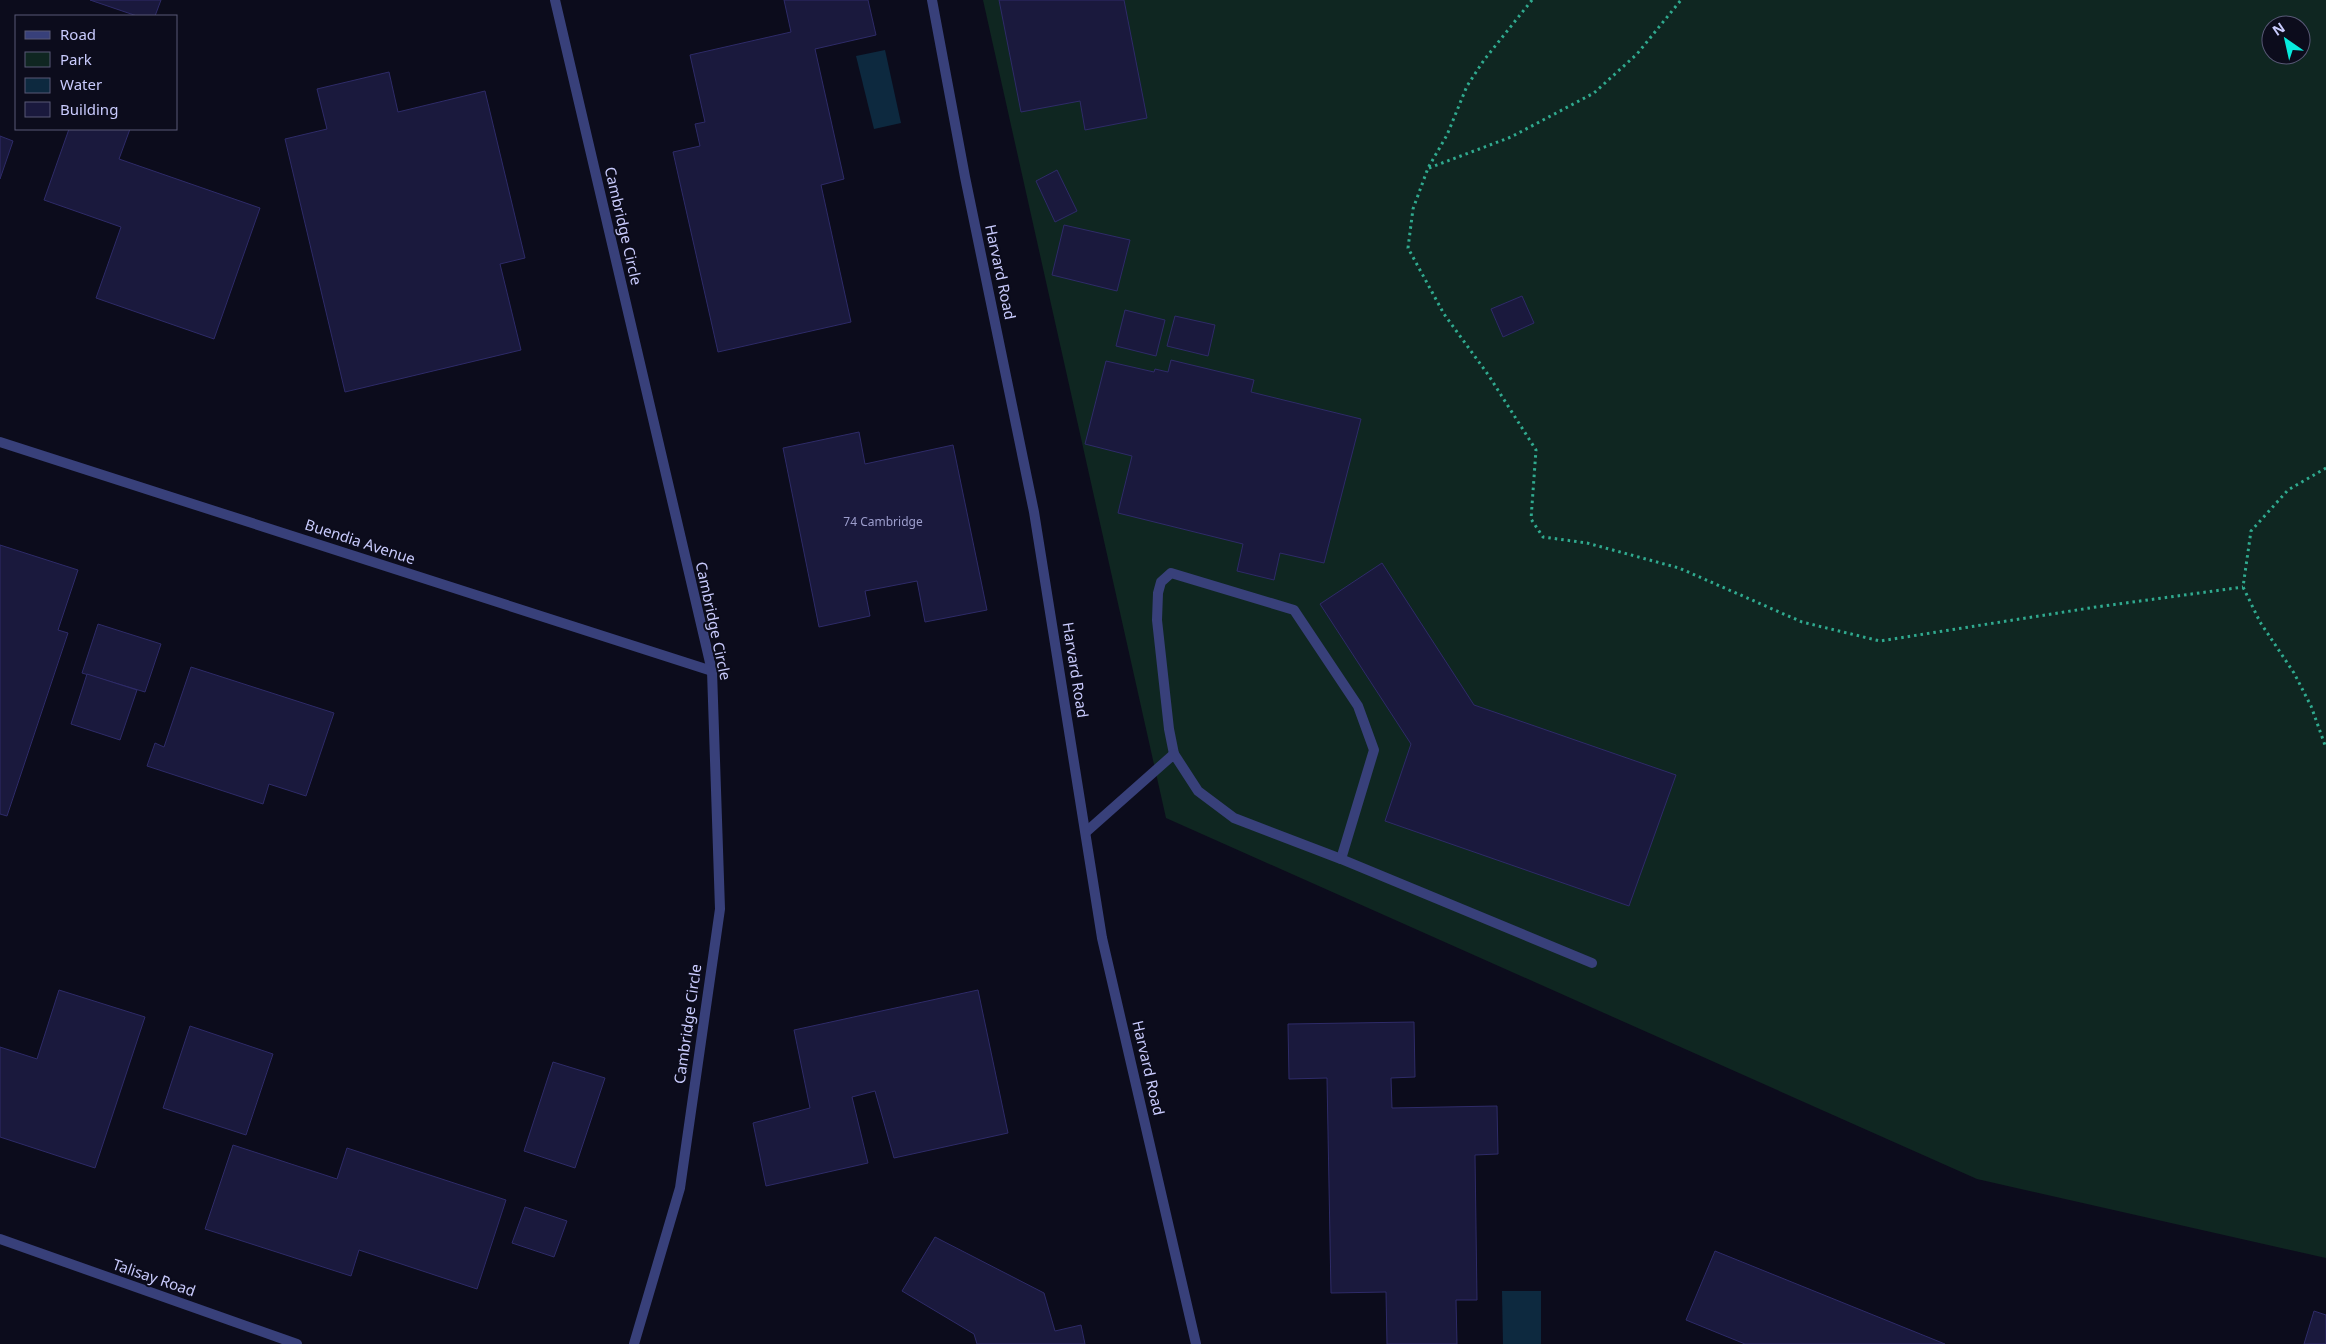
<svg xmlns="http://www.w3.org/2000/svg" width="2326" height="1344" font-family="'Noto Sans',sans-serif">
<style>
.green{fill:#0f2621;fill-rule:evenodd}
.water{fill:#0d293f}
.building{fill:#1a193d;stroke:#2e2b68}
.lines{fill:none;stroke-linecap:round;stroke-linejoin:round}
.path{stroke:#30aa8f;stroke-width:3;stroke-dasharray:2.5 4;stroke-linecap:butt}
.lane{stroke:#38407a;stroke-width:10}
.street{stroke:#38407a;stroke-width:10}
.labels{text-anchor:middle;stroke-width:4;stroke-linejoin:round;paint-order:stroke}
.number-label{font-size:12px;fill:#9d9ecd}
.street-label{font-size:15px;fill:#c9cbfd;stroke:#0c0c1c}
</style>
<rect width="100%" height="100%" fill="#0c0c1c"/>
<path class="green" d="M 983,0 L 2326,0 L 2326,1258 L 1977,1179 L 1166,818 ZM 2271,25 L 2301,25 L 2301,55 L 2271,55 Z"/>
<g class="water">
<path d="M 885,50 L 901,123 L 874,129 L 856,56 Z"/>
<path d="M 1502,1291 L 1541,1291 L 1541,1344 L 1503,1344 Z"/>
</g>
<g class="building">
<path d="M 90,0 L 161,0 L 155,16 L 137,16 Z"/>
<path d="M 784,0 L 868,0 L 876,35 L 815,49 L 844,179 L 821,185 L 851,322 L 718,352 L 673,152 L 700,146 L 695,124 L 705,122 L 690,55 L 791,32 Z"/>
<path d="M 999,0 L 1124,0 L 1147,118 L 1085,130 L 1080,101 L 1021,112 Z"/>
<path d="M 389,72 L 398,112 L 485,91 L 525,258 L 500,264 L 521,350 L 345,392 L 285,139 L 327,129 L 317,89 Z"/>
<path d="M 69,129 L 130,129 L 119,159 L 260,208 L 214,339 L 96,298 L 121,227 L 44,200 Z"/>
<path d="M 0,136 L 13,141 L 0,179 Z"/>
<path d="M 1057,170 L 1077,211 L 1055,222 L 1036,181 Z"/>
<path d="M 1064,225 L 1130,240 L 1117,291 L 1052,275 Z"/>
<path d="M 1522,296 L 1534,323 L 1503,337 L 1491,309 Z"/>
<path d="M 1125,310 L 1165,320 L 1156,356 L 1116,346 Z"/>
<path d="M 1175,316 L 1215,325 L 1208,356 L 1167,346 Z"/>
<path d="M 1171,360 L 1254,380 L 1251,392 L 1361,419 L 1324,563 L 1280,553 L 1274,580 L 1237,571 L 1243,544 L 1118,513 L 1132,456 L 1085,444 L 1106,361 L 1154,372 L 1155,369 L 1168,372 Z"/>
<path d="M 859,432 L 865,464 L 953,445 L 987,610 L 925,622 L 917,581 L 865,591 L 870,616 L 819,627 L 783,448 Z"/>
<path d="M 0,545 L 78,570 L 58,630 L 68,633 L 7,816 L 0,814 Z"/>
<path d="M 1382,563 L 1474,705 L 1676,775 L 1629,906 L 1385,821 L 1411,744 L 1320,604 Z"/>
<path d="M 98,624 L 161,644 L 145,692 L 82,673 Z"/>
<path d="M 191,667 L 334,713 L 306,796 L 269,784 L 263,804 L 147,766 L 155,743 L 164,747 Z"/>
<path d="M 87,674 L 137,690 L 120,740 L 71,724 Z"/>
<path d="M 59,990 L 145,1017 L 95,1168 L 0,1137 L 0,1047 L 37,1059 Z"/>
<path d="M 978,990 L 1008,1133 L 894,1158 L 875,1091 L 852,1097 L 868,1163 L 766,1186 L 753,1123 L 810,1108 L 794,1030 Z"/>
<path d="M 1414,1022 L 1415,1077 L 1391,1078 L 1392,1108 L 1497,1106 L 1498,1154 L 1475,1155 L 1477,1300 L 1456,1300 L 1457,1344 L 1387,1344 L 1386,1292 L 1331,1293 L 1327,1078 L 1289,1079 L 1288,1024 Z"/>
<path d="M 190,1026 L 273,1054 L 246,1135 L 163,1108 Z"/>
<path d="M 553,1062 L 605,1078 L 575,1168 L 524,1151 Z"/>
<path d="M 233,1145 L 337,1179 L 347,1148 L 506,1200 L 477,1289 L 359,1250 L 351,1276 L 205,1229 Z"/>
<path d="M 525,1207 L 567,1221 L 554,1257 L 512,1243 Z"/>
<path d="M 935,1237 L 1044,1293 L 1055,1331 L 1081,1325 L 1085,1344 L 977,1344 L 974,1334 L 902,1291 Z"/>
<path d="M 1715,1251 L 1945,1344 L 1745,1344 L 1686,1320 Z"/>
<path d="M 2314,1311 L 2326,1315 L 2326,1344 L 2304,1344 Z"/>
</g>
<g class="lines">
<g class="path">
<path d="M 1532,0 L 1484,60 L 1467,86 L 1447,135 L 1428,168 L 1413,209 L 1408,248 L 1444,314 L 1489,376 L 1536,450 L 1531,519 L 1543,537 L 1587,543 L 1679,568 L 1802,622 L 1880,641 L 2096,607 L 2243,587"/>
<path d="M 1429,168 L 1511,137 L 1594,93 L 1637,54 L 1681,0"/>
<path d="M 2326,468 L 2288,490 L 2251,531 L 2243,587 L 2260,622 L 2294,673 L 2311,706 L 2326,748"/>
</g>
<g class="lane">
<path d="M 1174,754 L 1169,729 L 1157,620 L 1158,593 L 1161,582 L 1171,573 L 1294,610 L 1358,706 L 1374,750 L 1341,859"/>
<path d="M 1086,832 L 1174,754 L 1198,791 L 1234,818 L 1341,859 L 1592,963"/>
</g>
<g class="street">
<path d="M 555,0 L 712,671 L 720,909 L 680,1188 L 634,1344"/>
<path d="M 932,0 L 965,177 L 1034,512 L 1102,938 L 1196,1344"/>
<path d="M 0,442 L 712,671"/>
<path d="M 0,1239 L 297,1344"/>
</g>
</g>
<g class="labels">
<g class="number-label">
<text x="883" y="526">74 Cambridge</text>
</g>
<g class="street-label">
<text transform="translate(623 226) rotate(77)" y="5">Cambridge Circle</text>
<text transform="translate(1000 272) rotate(78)" y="5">Harvard Road</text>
<text transform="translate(360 542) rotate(18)" y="5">Buendia Avenue</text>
<text transform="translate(713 621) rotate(78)" y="5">Cambridge Circle</text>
<text transform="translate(1075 670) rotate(81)" y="5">Harvard Road</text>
<text transform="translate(688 1024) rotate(-82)" y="5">Cambridge Circle</text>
<text transform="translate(1148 1068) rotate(77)" y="5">Harvard Road</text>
<text transform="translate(154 1278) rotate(19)" y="5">Talisay Road</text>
</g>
</g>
<rect x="15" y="15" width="162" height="115" fill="#0c0c1c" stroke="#585876"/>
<rect x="25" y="31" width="25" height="8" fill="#38407a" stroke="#585876"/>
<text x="60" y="40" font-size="15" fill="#c9cbfd">Road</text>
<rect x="25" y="52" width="25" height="15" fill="#0f2621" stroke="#585876"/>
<text x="60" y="65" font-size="15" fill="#c9cbfd">Park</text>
<rect x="25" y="78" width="25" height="15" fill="#0d293f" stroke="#585876"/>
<text x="60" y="90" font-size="15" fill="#c9cbfd">Water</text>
<rect x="25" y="102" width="25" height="15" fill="#1a193d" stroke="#585876"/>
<text x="60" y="115" font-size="15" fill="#c9cbfd">Building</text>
<g transform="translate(2286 40) rotate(326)"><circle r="24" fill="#0c0c1c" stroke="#585876"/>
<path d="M0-4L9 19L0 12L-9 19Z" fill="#07ebdd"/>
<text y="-8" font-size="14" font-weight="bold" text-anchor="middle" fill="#c9cbfd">N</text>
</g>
</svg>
